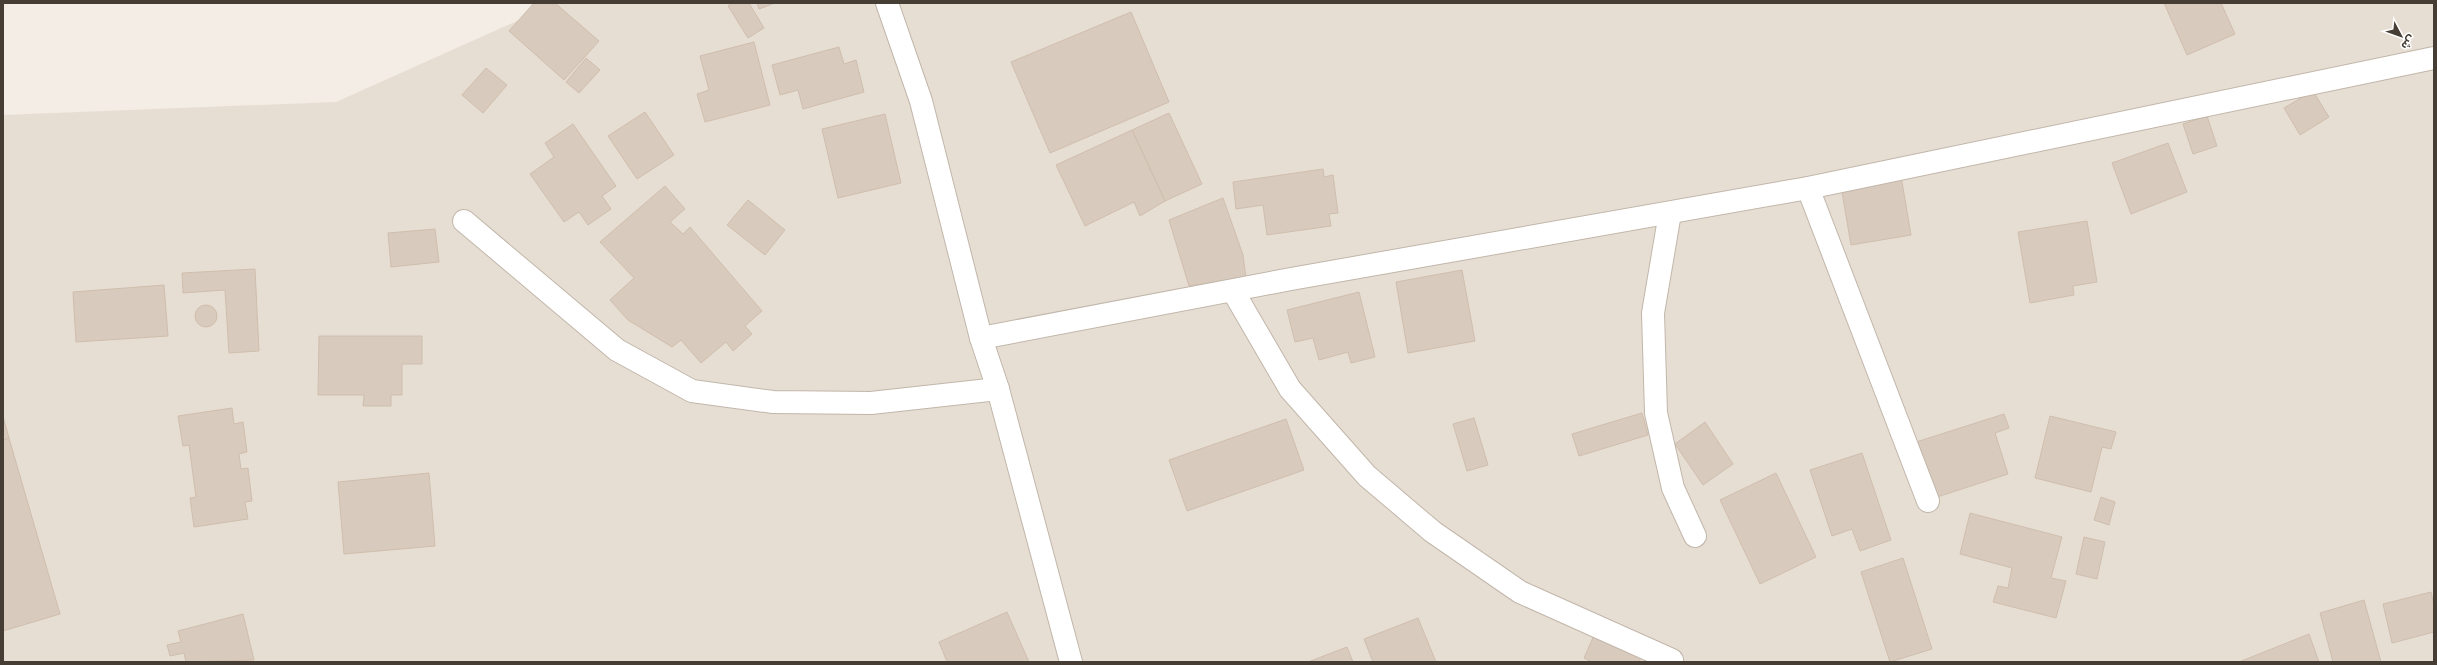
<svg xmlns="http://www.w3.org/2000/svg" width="2437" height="665" font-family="'Space Grotesk','Noto Sans Arabic',sans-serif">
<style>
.residential{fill:#e7ded3}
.building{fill:#d8cabd;stroke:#d0bead}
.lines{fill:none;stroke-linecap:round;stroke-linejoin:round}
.street-casing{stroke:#c2b6aa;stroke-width:24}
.street{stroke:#fff;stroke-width:22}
</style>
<rect width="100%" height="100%" fill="#f3ede5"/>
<path class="residential" d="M 557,3 L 2434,3 L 2434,662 L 3,662 L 3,115 L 336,102 Z"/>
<g class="building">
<path d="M 534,3 L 555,3 L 599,41 L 564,80 L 509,31 Z"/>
<path d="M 732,3 L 749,3 L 764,28 L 748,38 L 728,6 Z"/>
<path d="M 757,3 L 775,3 L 759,9 Z"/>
<path d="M 2164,3 L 2221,3 L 2235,34 L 2187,55 Z"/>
<path d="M 1131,12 L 1169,102 L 1050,153 L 1011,62 Z"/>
<path d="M 754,42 L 770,105 L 705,122 L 697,94 L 709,90 L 700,56 Z"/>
<path d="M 839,47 L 844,64 L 856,60 L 864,92 L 803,109 L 798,90 L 780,95 L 772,65 Z"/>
<path d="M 586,58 L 600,70 L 579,93 L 566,82 Z"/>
<path d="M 486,68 L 507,85 L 483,113 L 462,95 Z"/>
<path d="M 2313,91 L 2329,117 L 2300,135 L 2284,108 Z"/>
<path d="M 645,112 L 674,155 L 637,179 L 608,136 Z"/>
<path d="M 1169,113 L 1202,184 L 1165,201 L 1132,130 Z"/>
<path d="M 885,114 L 901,183 L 838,198 L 822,129 Z"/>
<path d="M 2207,116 L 2217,146 L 2193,154 L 2183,124 Z"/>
<path d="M 573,124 L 616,186 L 602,196 L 611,209 L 588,225 L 579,212 L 564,222 L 530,174 L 554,157 L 545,143 Z"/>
<path d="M 1132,130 L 1165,201 L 1140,216 L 1134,202 L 1085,226 L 1056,165 Z"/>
<path d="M 2168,143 L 2187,192 L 2131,214 L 2112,163 Z"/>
<path d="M 1323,169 L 1324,177 L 1333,175 L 1338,213 L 1329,214 L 1331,226 L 1267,235 L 1263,205 L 1236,209 L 1233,182 Z"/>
<path d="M 1901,176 L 1911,235 L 1851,245 L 1841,186 Z"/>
<path d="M 665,186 L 685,209 L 670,222 L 683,234 L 690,227 L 762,311 L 745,326 L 752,334 L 733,351 L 726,342 L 701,363 L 681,340 L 672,347 L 628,320 L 610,300 L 634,278 L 600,242 Z"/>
<path d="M 1223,198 L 1243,255 L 1246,278 L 1189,286 L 1169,220 Z"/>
<path d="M 748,200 L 785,230 L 765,255 L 727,225 Z"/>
<path d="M 2087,221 L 2097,282 L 2073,286 L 2074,295 L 2030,303 L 2018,232 Z"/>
<path d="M 435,229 L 439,262 L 391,267 L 388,233 Z"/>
<path d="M 255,269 L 259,351 L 229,353 L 225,290 L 183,293 L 182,273 Z"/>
<path d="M 1462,270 L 1475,341 L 1408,353 L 1396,282 Z"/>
<path d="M 164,285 L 168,336 L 76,342 L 73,292 Z"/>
<path d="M 1359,292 L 1375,357 L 1351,363 L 1348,352 L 1319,360 L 1313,338 L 1295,342 L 1287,310 Z"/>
<circle cx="206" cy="316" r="11"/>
<path d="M 319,336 L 422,336 L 422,364 L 402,364 L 402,395 L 391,395 L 391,406 L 363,406 L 364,395 L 318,395 Z"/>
<path d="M 232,408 L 234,424 L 243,422 L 247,452 L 239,454 L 241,469 L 248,468 L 252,501 L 245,502 L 248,519 L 194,527 L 190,498 L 196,497 L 189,445 L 183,446 L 178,416 Z"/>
<path d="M 1642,413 L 1648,435 L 1579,456 L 1572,434 Z"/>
<path d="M 2004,414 L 2009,428 L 1995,433 L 2008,474 L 1931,499 L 1913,443 Z"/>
<path d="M 3,416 L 9,438 L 3,440 Z"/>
<path d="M 2050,416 L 2116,432 L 2111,449 L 2102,447 L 2091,492 L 2035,478 Z"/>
<path d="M 1474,418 L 1488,465 L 1467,471 L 1453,424 Z"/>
<path d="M 1286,419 L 1304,470 L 1187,511 L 1169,460 Z"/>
<path d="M 1705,422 L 1733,464 L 1703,485 L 1675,444 Z"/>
<path d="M 9,438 L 60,614 L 3,631 L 3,440 Z"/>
<path d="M 1862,453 L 1891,540 L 1860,551 L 1852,529 L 1832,536 L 1810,470 Z"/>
<path d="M 429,473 L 435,546 L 344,554 L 338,482 Z"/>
<path d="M 1776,473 L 1816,557 L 1760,584 L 1720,500 Z"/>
<path d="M 2101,497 L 2115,502 L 2109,525 L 2094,520 Z"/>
<path d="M 1970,513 L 2062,537 L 2051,578 L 2066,581 L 2056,618 L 1993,602 L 1998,586 L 2008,588 L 2012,568 L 1960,554 Z"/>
<path d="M 2084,537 L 2105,542 L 2097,579 L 2076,574 Z"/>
<path d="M 1903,558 L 1932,649 L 1890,662 L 1861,572 Z"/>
<path d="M 2431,592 L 2434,605 L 2434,632 L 2392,643 L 2383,604 Z"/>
<path d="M 2364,600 L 2381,662 L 2333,662 L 2320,613 Z"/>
<path d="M 1007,612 L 1029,662 L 947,662 L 939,642 Z"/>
<path d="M 243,614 L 254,660 L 186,662 L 184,653 L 170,656 L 167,645 L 181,642 L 178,631 Z"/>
<path d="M 1418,618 L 1436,662 L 1373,662 L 1364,639 Z"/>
<path d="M 1595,633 L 1643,653 L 1639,662 L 1592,662 L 1584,658 Z"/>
<path d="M 2309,634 L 2319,662 L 2239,662 Z"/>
<path d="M 1347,647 L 1353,662 L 1308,662 Z"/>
</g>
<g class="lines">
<g class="street-casing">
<g id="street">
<path d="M 887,3 L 921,101 L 981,338 L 998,389 L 1071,662"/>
<path d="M 1808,188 L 1928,501"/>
<path d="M 1670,213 L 1653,313 L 1656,413 L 1673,488 L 1695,536"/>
<path d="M 464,221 L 617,350 L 692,391 L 773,402 L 871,403 L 998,389"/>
<path d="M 1233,291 L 1290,389 L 1367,476 L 1433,532 L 1520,592 L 1672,660"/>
<path d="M 981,338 L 1291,279 L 1808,188 L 2434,58"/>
</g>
</g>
<use href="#street" class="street"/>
</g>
<rect width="2437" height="665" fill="none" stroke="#463d34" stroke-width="8"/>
<g transform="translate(2401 36) rotate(131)" stroke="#ffffff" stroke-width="3" paint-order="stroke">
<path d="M0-3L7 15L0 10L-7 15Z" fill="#463d34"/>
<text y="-6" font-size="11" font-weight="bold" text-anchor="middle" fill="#463d34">ش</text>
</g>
</svg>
